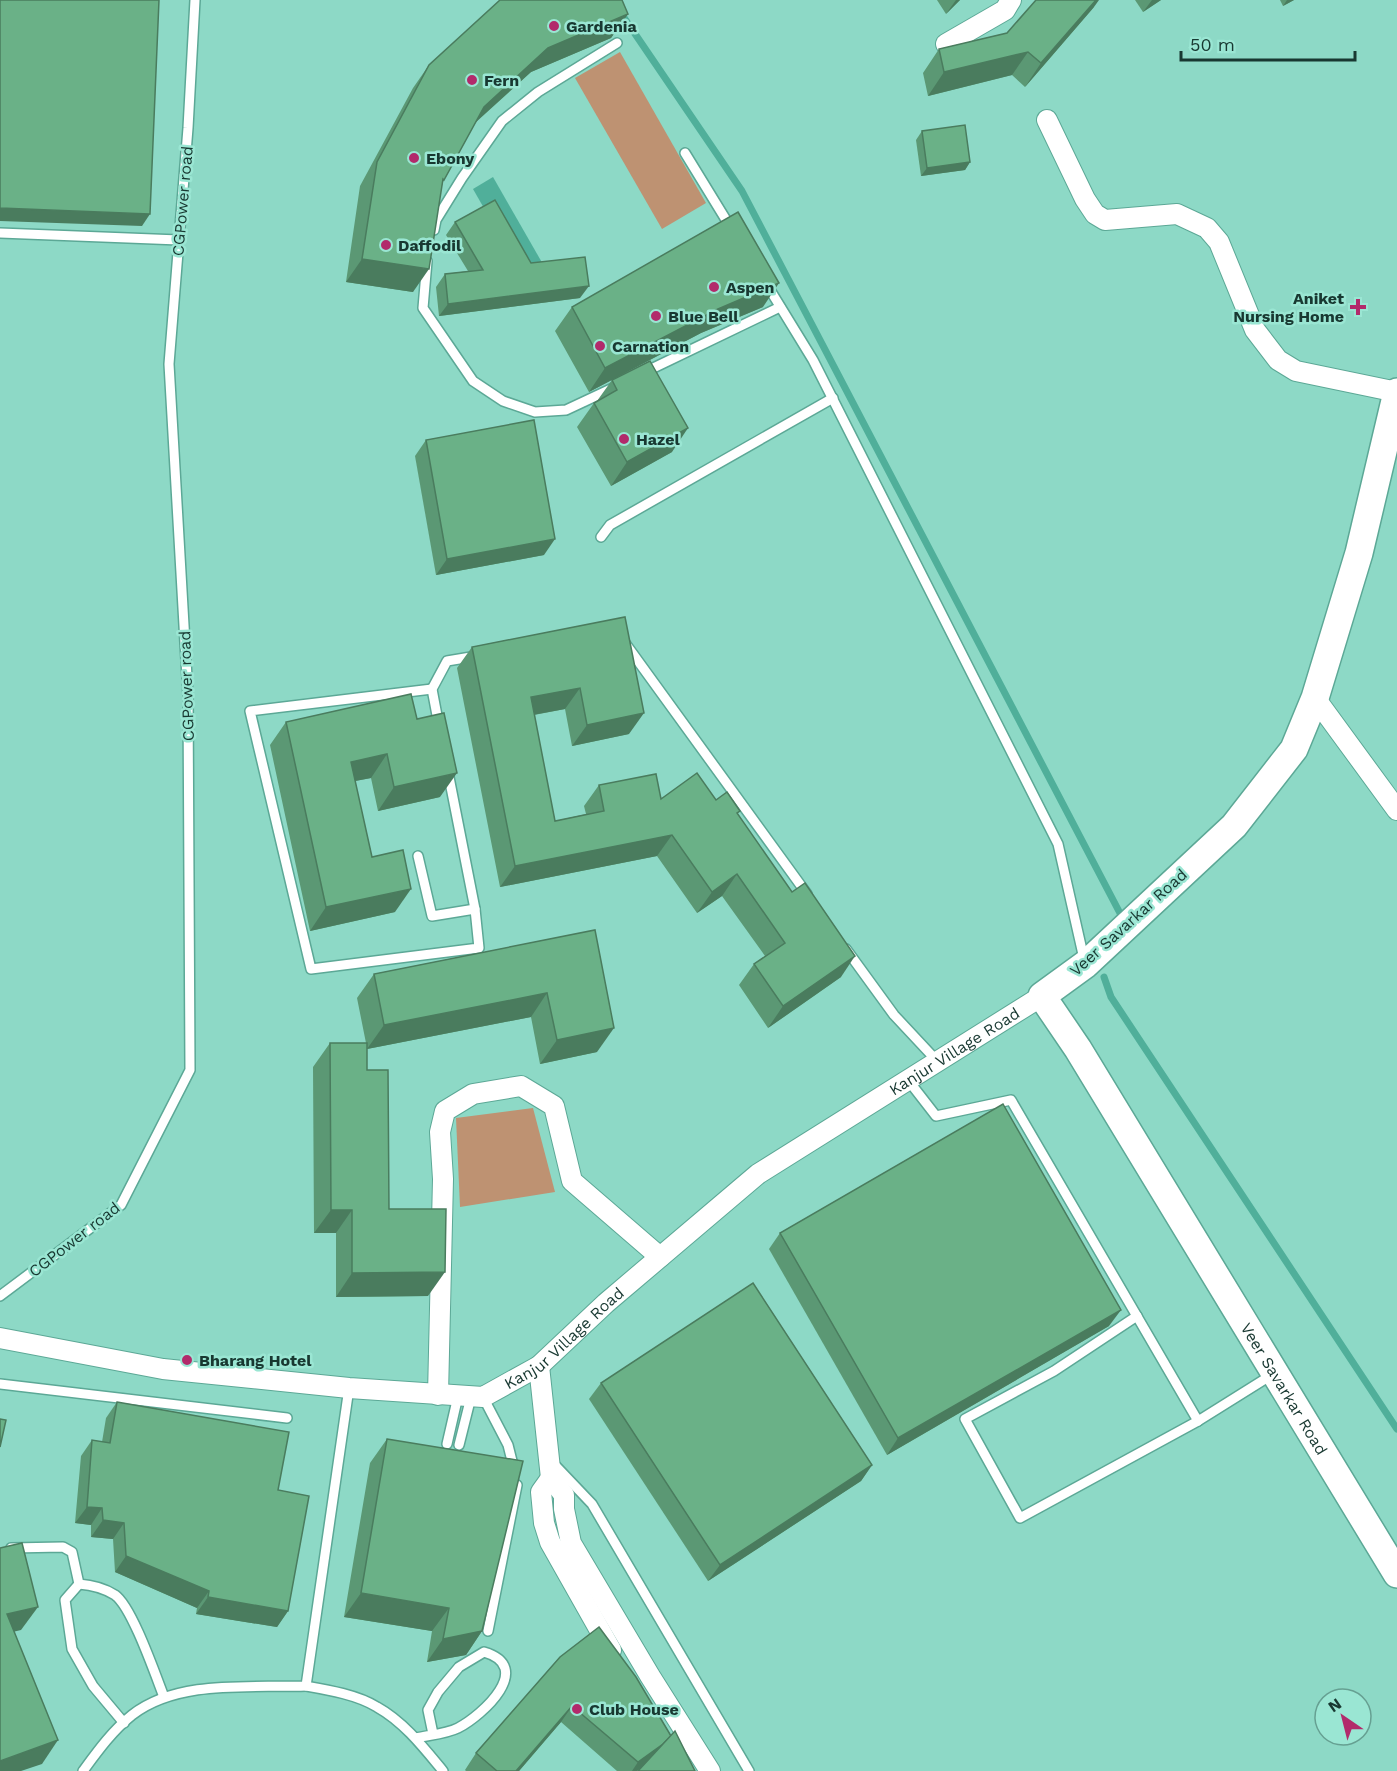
<svg xmlns="http://www.w3.org/2000/svg" width="1397" height="1771" font-family="'Work Sans',sans-serif">
<style>
.green{fill:#be9272}
.water{fill:#50af9a}
.lines{fill:none;stroke-linecap:round;stroke-linejoin:round}
.stream{stroke:#50af9a;stroke-width:7}
.lane-casing{stroke:#5ca896;stroke-width:12}
.street-casing{stroke:#5ca896;stroke-width:22}
.secondary-casing{stroke:#5ca896;stroke-width:30}
.lane{stroke:#fff;stroke-width:9}
.street{stroke:#fff;stroke-width:20}
.secondary{stroke:#fff;stroke-width:27}
.wall{fill:#5b9874}
.shaded-wall{fill:#4a7c5e}
.building{fill:#6ab187;stroke:#4a7c5e;stroke-width:1.5}
.poi-dot{fill:#b22a6b;stroke:#9ae6d3;stroke-width:2}
.labels{text-anchor:middle;stroke-width:5;stroke-linejoin:round;paint-order:stroke}
.poi-label{font-size:16px;font-weight:bold;fill:#183831;stroke:#9ae6d3;text-anchor:start}
.street-label{font-size:16px;fill:#183831;stroke:#9ae6d3}
</style>
<rect width="100%" height="100%" fill="#8dd9c6"/>
<g class="green">
<path d="M 620,52 L 706,203 L 662,229 L 575,78 Z"/>
<path d="M 533,1108 L 555,1192 L 460,1207 L 456,1118 Z"/>
</g>
<path class="water" d="M 493,177 L 548,273 L 523,276 L 473,189 Z"/>
<g class="lines">
<g class="stream">
<path d="M 612,0 L 742,191 L 1122,917"/>
<path d="M 1104,977 L 1111,997 L 1397,1429"/>
</g>
<g class="lane-casing">
<g id="lane">
<path d="M 685,153 L 731,228"/>
<path d="M 434,230 L 436,220 L 462,178 L 502,121 L 538,92 L 617,43"/>
<path d="M 0,233 L 179,240"/>
<path d="M 427,261 L 423,308 L 473,381 L 503,401 L 535,412 L 566,410 L 613,388"/>
<path d="M 767,285 L 813,360 L 1058,844 L 1084,959"/>
<path d="M 645,372 L 780,307"/>
<path d="M 601,537 L 610,525 L 833,398"/>
<path d="M 625,643 L 807,894"/>
<path d="M 432,689 L 250,711 L 311,969 L 479,948 L 475,909 L 448,772"/>
<path d="M 439,726 L 432,689 L 447,661 L 477,656"/>
<path d="M 418,856 L 432,916 L 475,909"/>
<path d="M 846,949 L 894,1015 L 937,1061"/>
<path d="M 908,1080 L 936,1116 L 1011,1100 L 1198,1421 L 1273,1374"/>
<path d="M 0,1296 L 121,1205 L 190,1070 L 188,695 L 169,364 L 188,128 L 195,0"/>
<path d="M 1137,1316 L 1054,1371 L 965,1419 L 1020,1518 L 1198,1421"/>
<path d="M 0,1384 L 287,1418"/>
<path d="M 483,1397 L 508,1445 L 514,1469"/>
<path d="M 447,1444 L 458,1396"/>
<path d="M 459,1445 L 471,1397"/>
<path d="M 552,1462 L 592,1504 L 749,1771"/>
<path d="M 11,1548 L 63,1547 L 72,1552 L 79,1584 C 92,1585 104,1588 115,1595 C 132,1607 155,1674 164,1697"/>
<path d="M 79,1584 L 65,1600 L 72,1649 L 93,1686 L 124,1723"/>
<path d="M 488,1631 L 517,1485"/>
<path d="M 306,1686 C 329,1690 358,1695 377,1707 C 404,1722 424,1748 443,1771"/>
<path d="M 416,1738 C 429,1735 446,1734 458,1728 C 483,1715 535,1667 484,1652 L 459,1667 L 438,1692 L 428,1710 L 433,1734"/>
<path d="M 83,1771 C 97,1752 112,1731 132,1715 C 178,1679 251,1688 306,1686 L 349,1388"/>
</g>
</g>
<g class="street-casing">
<g id="street">
<path d="M 946,44 L 1005,10 L 1011,0"/>
<path d="M 1047,120 L 1085,199 L 1095,214 L 1105,220 L 1177,214 L 1207,228 L 1219,242 L 1255,330 L 1278,360 L 1296,371 L 1397,392"/>
<path d="M 1315,698 L 1397,810"/>
<path id="s1" d="M 0,1338 L 163,1369 L 349,1388 L 483,1397 L 539,1366 L 606,1303 L 758,1174 L 1042,996"/>
<path d="M 539,1366 L 551,1478 L 564,1495 L 564,1509 L 571,1543 L 650,1676 L 710,1771"/>
<path d="M 438,1395 L 443,1179 L 440,1132 L 445,1111 L 473,1094 L 521,1086 L 554,1106 L 572,1181 L 660,1257"/>
<path d="M 551,1478 L 541,1492 L 544,1523 L 550,1542 L 611,1650"/>
</g>
</g>
<g class="secondary-casing">
<g id="secondary">
<path id="s2" d="M 1397,392 L 1359,553 L 1315,698 L 1294,749 L 1234,826 L 1086,964 L 1042,996 L 1078,1049 L 1397,1574"/>
</g>
</g>
<use href="#lane" class="lane"/>
<use href="#street" class="street"/>
<use href="#secondary" class="secondary"/>
</g>
<g class="wall">
<path d="M 937,0 L 960,0 L 946,14 Z"/>
<path d="M 1135,0 L 1161,0 L 1143,12 Z"/>
<path d="M 1280,0 L 1294,0 L 1283,6 Z"/>
<path d="M 1094,7 L 1025,87 L 1012,75 L 928,96 L 923,73 L 939,49 L 1007,33 Z"/>
<path d="M 628,14 L 611,38 L 531,72 L 475,123 L 443,182 L 413,292 L 346,282 L 360,186 L 413,88 L 429,65 Z"/>
<path d="M 922,131 L 970,162 L 965,170 L 921,176 L 916,140 Z"/>
<path d="M 455,222 L 531,263 L 580,298 L 439,316 L 436,287 L 445,274 L 468,271 L 446,235 Z"/>
<path d="M 572,307 L 763,307 L 701,333 L 589,392 L 555,331 Z"/>
<path d="M 612,380 L 672,452 L 611,486 L 577,427 L 594,403 L 597,401 Z"/>
<path d="M 426,440 L 544,555 L 436,575 L 415,456 Z"/>
<path d="M 625,617 L 629,734 L 572,746 L 565,709 L 534,715 L 555,821 L 586,814 L 584,806 L 599,785 L 661,799 L 716,800 L 740,811 L 737,814 L 841,977 L 768,1028 L 739,985 L 754,964 L 765,956 L 722,896 L 697,913 L 657,856 L 500,887 L 457,668 L 472,647 Z"/>
<path d="M 417,719 L 440,797 L 378,811 L 371,778 L 355,781 L 372,857 L 395,912 L 310,931 L 270,745 L 286,722 Z"/>
<path d="M 595,930 L 597,1052 L 540,1064 L 531,1017 L 367,1049 L 367,1046 L 367,1070 L 389,1209 L 428,1296 L 336,1297 L 336,1233 L 314,1233 L 313,1067 L 330,1043 L 366,1043 L 357,998 L 374,974 Z"/>
<path d="M 780,1233 L 1109,1326 L 887,1455 L 769,1249 Z"/>
<path d="M 601,1383 L 872,1465 L 861,1481 L 708,1581 L 589,1399 Z"/>
<path d="M 117,1402 L 278,1490 L 288,1611 L 277,1627 L 196,1614 L 197,1608 L 115,1572 L 113,1539 L 91,1537 L 91,1525 L 75,1523 L 81,1456 L 92,1440 L 102,1442 L 106,1418 Z"/>
<path d="M 387,1439 L 482,1631 L 466,1655 L 427,1662 L 432,1631 L 344,1617 L 370,1463 Z"/>
<path d="M 560,1657 L 671,1736 L 637,1771 L 617,1771 L 561,1722 L 519,1771 L 466,1771 L 465,1770 L 476,1753 Z"/>
</g>
<g class="shaded-wall">
<path d="M 956,0 L 960,0 L 946,14 Z"/>
<path d="M 1096,0 L 1099,0 L 1094,7 L 1025,87 L 1041,63 Z"/>
<path d="M 1152,0 L 1161,0 L 1143,12 Z"/>
<path d="M 1287,0 L 1294,0 L 1283,6 Z"/>
<path d="M 628,14 L 611,38 L 531,72 L 467,130 L 484,107 L 548,48 Z"/>
<path d="M 1028,52 L 1012,75 L 928,96 L 944,72 Z"/>
<path d="M 970,162 L 965,170 L 921,176 L 927,168 Z"/>
<path d="M 0,208 L 150,214 L 142,226 L 0,221 Z"/>
<path d="M 362,259 L 429,269 L 413,292 L 346,282 Z"/>
<path d="M 779,283 L 763,307 L 701,333 L 589,392 L 605,368 L 718,309 Z"/>
<path d="M 589,286 L 580,298 L 439,316 L 448,304 Z"/>
<path d="M 688,428 L 672,452 L 611,486 L 627,462 Z"/>
<path d="M 555,539 L 544,555 L 436,575 L 447,559 Z"/>
<path d="M 580,688 L 565,709 L 516,718 L 531,697 Z"/>
<path d="M 644,713 L 629,734 L 572,746 L 587,725 Z"/>
<path d="M 387,754 L 371,778 L 334,785 L 351,762 Z"/>
<path d="M 457,773 L 440,797 L 378,811 L 394,787 Z"/>
<path d="M 672,835 L 657,856 L 500,887 L 515,866 Z"/>
<path d="M 737,874 L 722,896 L 697,913 L 712,892 Z"/>
<path d="M 411,889 L 395,912 L 310,931 L 326,907 Z"/>
<path d="M 855,956 L 841,977 L 768,1028 L 783,1006 Z"/>
<path d="M 547,993 L 531,1017 L 367,1049 L 384,1025 Z"/>
<path d="M 614,1028 L 597,1052 L 540,1064 L 557,1040 Z"/>
<path d="M 331,1210 L 352,1210 L 336,1233 L 314,1233 Z"/>
<path d="M 445,1272 L 428,1296 L 336,1297 L 352,1273 Z"/>
<path d="M 1121,1310 L 1109,1326 L 887,1455 L 898,1438 Z"/>
<path d="M 872,1465 L 861,1481 L 708,1581 L 720,1565 Z"/>
<path d="M 87,1507 L 102,1508 L 91,1525 L 75,1523 Z"/>
<path d="M 103,1520 L 124,1523 L 113,1539 L 91,1537 Z"/>
<path d="M 126,1556 L 209,1591 L 197,1608 L 115,1572 Z"/>
<path d="M 361,1593 L 449,1608 L 432,1631 L 344,1617 Z"/>
<path d="M 208,1597 L 288,1611 L 277,1627 L 196,1614 Z"/>
<path d="M 38,1607 L 21,1630 L 0,1635 L 7,1614 Z"/>
<path d="M 482,1631 L 466,1655 L 427,1662 L 443,1639 Z"/>
<path d="M 572,1706 L 561,1722 L 519,1771 L 516,1771 Z"/>
<path d="M 672,1737 L 660,1754 L 637,1771 L 632,1771 L 638,1762 Z"/>
<path d="M 58,1740 L 42,1764 L 21,1771 L 0,1771 L 0,1761 Z"/>
</g>
<g class="building">
<path d="M 0,0 L 159,0 L 150,214 L 0,208 Z"/>
<path d="M 500,0 L 622,0 L 628,14 L 548,48 L 484,107 L 444,180 L 443,179 L 429,269 L 362,259 L 377,162 L 429,65 Z"/>
<path d="M 1036,0 L 1096,0 L 1041,63 L 1028,52 L 944,72 L 939,49 L 1007,33 Z"/>
<path d="M 965,125 L 970,162 L 927,168 L 922,131 Z"/>
<path d="M 495,200 L 531,263 L 585,257 L 589,286 L 448,304 L 445,274 L 483,270 L 455,222 Z"/>
<path d="M 738,212 L 779,283 L 718,309 L 605,368 L 572,307 Z"/>
<path d="M 650,361 L 688,428 L 627,462 L 594,403 L 617,390 L 612,380 Z"/>
<path d="M 534,420 L 555,539 L 447,559 L 426,440 Z"/>
<path d="M 625,617 L 644,713 L 587,725 L 580,688 L 531,697 L 555,821 L 604,811 L 599,785 L 656,774 L 661,799 L 697,773 L 716,800 L 727,792 L 740,811 L 737,813 L 792,892 L 805,883 L 855,956 L 783,1006 L 754,964 L 785,943 L 737,874 L 712,892 L 672,835 L 515,866 L 472,647 Z"/>
<path d="M 411,694 L 417,719 L 444,713 L 457,773 L 394,787 L 387,754 L 351,762 L 372,857 L 403,850 L 411,889 L 326,907 L 286,722 Z"/>
<path d="M 595,930 L 614,1028 L 557,1040 L 547,993 L 384,1025 L 374,974 Z"/>
<path d="M 330,1043 L 367,1043 L 367,1070 L 388,1070 L 389,1209 L 446,1209 L 445,1272 L 352,1273 L 352,1210 L 331,1210 Z"/>
<path d="M 1003,1104 L 1121,1310 L 898,1438 L 780,1233 Z"/>
<path d="M 753,1283 L 872,1465 L 720,1565 L 601,1383 Z"/>
<path d="M 117,1402 L 289,1432 L 278,1490 L 309,1496 L 288,1611 L 208,1597 L 209,1591 L 126,1556 L 124,1523 L 103,1520 L 102,1508 L 87,1507 L 92,1440 L 110,1443 Z"/>
<path d="M 0,1419 L 6,1420 L 0,1447 Z"/>
<path d="M 387,1439 L 523,1461 L 482,1631 L 443,1639 L 449,1608 L 361,1593 Z"/>
<path d="M 22,1543 L 38,1607 L 7,1614 L 58,1740 L 0,1761 L 0,1548 Z"/>
<path d="M 599,1627 L 636,1677 L 671,1736 L 663,1744 L 638,1762 L 572,1706 L 516,1771 L 497,1771 L 476,1753 L 560,1657 Z"/>
<path d="M 675,1731 L 695,1771 L 638,1771 Z"/>
</g>
<g class="poi-dot">
<circle cx="554" cy="26" r="6"/>
<circle cx="472" cy="80" r="6"/>
<circle cx="414" cy="158" r="6"/>
<circle cx="386" cy="245" r="6"/>
<circle cx="714" cy="287" r="6"/>
<path d="M1355 298h6v6h6v6h-6v6h-6v-6h-6v-6h6z"/>
<circle cx="656" cy="316" r="6"/>
<circle cx="600" cy="346" r="6"/>
<circle cx="624" cy="439" r="6"/>
<circle cx="187" cy="1360" r="6"/>
<circle cx="577" cy="1709" r="6"/>
</g>
<g class="labels">
<g class="poi-label">
<text x="566" y="32">Gardenia</text>
<text x="484" y="86">Fern</text>
<text x="426" y="164">Ebony</text>
<text x="398" y="251">Daffodil</text>
<text x="726" y="293">Aspen</text>
<text x="1344" y="304" text-anchor="end">Aniket<tspan x="1344" dy="18">Nursing Home</tspan></text>
<text x="668" y="322">Blue Bell</text>
<text x="612" y="352">Carnation</text>
<text x="636" y="445">Hazel</text>
<text x="199" y="1366">Bharang Hotel</text>
<text x="589" y="1715">Club House</text>
</g>
<g class="street-label">
<text transform="translate(182 201) rotate(-85)" y="6">CGPower road</text>
<text transform="translate(186 686) rotate(-92)" y="6">CGPower road</text>
<text transform="translate(1128 922) rotate(-42)" y="6">Veer Savarkar Road</text>
<text dy="6" stroke="none"><textPath href="#s1" startOffset="1074">Kanjur Village Road</textPath></text>
<text transform="translate(74 1239) rotate(-38)" y="6">CGPower road</text>
<text dy="6" stroke="none"><textPath href="#s1" startOffset="588">Kanjur Village Road</textPath></text>
<text dy="6" stroke="none"><textPath href="#s2" startOffset="1188">Veer Savarkar Road</textPath></text>
</g>
</g>
<g transform="translate(1343 1717) rotate(325)"><circle r="28" fill="#9ae6d3" stroke="#66a092" stroke-width="1.5"/>
<path d="M0-4.5L10 22L0 15L-10 22Z" fill="#b22a6b"/>
<text y="-9" font-size="16" font-weight="bold" text-anchor="middle" fill="#183831">N</text>
</g>
<path d="M1181 51v9h174v-9" fill="none" stroke="#183831" stroke-width="3"/>
<text x="1190" y="51" font-size="18" fill="#183831" stroke="#9ae6d3" stroke-width="4.5" paint-order="stroke">50 m</text>
</svg>
